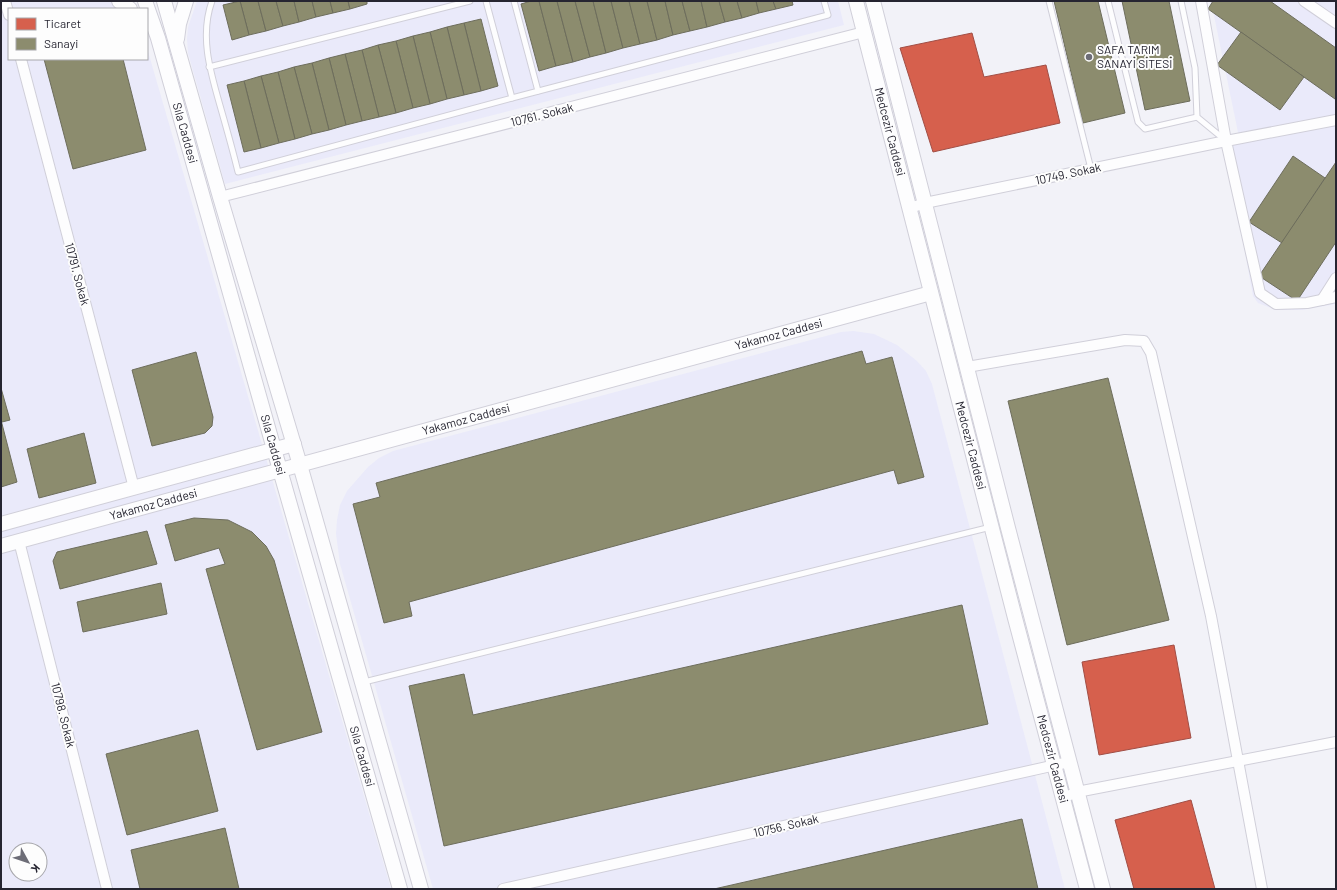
<svg xmlns="http://www.w3.org/2000/svg" width="1337" height="890" font-family="Barlow,sans-serif">
<style>
.built{fill:#eaeafa;fill-rule:evenodd}
.shops{fill:#d6604d;stroke:#a14e45}
.industry{fill:#8c8c6e;stroke:#6d6d5c}
.lines{fill:none;stroke-linecap:round;stroke-linejoin:round}
.lane-casing{stroke:#d0cfd9;stroke-width:7}
.street-casing{stroke:#d0cfd9;stroke-width:12}
.secondary-casing{stroke:#d0cfd9;stroke-width:16}
.lane{stroke:#fdfdfe;stroke-width:5}
.street{stroke:#fdfdfe;stroke-width:10}
.secondary{stroke:#fdfdfe;stroke-width:14}
.poi-dot{fill:#6d6d77;stroke:#fdfdfd;stroke-width:1.5}
.labels{text-anchor:middle;stroke-width:4;stroke-linejoin:round;paint-order:stroke}
.poi-label{font-size:12px;fill:#262531;stroke:#fdfdfd;text-anchor:start}
.street-label{font-size:12px;fill:#262531;stroke:#fdfdfd}
</style>
<rect width="100%" height="100%" fill="#f2f2f8"/>
<g class="built">
<path d="M 1,1 L 133,1 L 136,9 L 9,9 L 9,59 L 147,59 L 147,48 L 391,889 L 1,889 ZM 16,850 L 40,850 L 40,874 L 16,874 Z"/>
<path d="M 197,1 L 838,1 L 844,25 L 225,184 L 188,53 L 187,39 L 188,27 Z"/>
<path d="M 1211,1 L 1336,1 L 1336,304 L 1302,310 L 1284,310 L 1271,308 L 1258,303 L 1253,296 L 1225,145 L 1240,142 Z"/>
<path d="M 853,331 L 874,334 L 897,345 L 917,361 L 926,371 L 932,384 L 1065,889 L 433,889 L 340,564 L 336,534 L 337,520 L 340,505 L 347,491 L 368,467 L 379,458 L 393,451 L 841,332 Z"/>
</g>
<g class="shops">
<path d="M 972,33 L 984,77 L 1046,65 L 1060,123 L 933,152 L 900,48 Z"/>
<path d="M 1174,645 L 1191,738 L 1099,755 L 1082,662 Z"/>
<path d="M 1191,800 L 1215,889 L 1134,889 L 1115,820 Z"/>
</g>
<g class="industry">
<path d="M 240,1 L 258,1 L 266,31 L 249,35 Z"/>
<path d="M 240,1 L 249,35 L 232,40 L 223,5 Z"/>
<path d="M 258,1 L 276,1 L 283,26 L 266,31 Z"/>
<path d="M 276,1 L 294,1 L 299,22 L 283,26 Z"/>
<path d="M 294,1 L 312,1 L 316,17 L 299,22 Z"/>
<path d="M 312,1 L 330,1 L 333,13 L 316,17 Z"/>
<path d="M 330,1 L 348,1 L 350,9 L 333,13 Z"/>
<path d="M 348,1 L 367,1 L 367,4 L 350,9 Z"/>
<path d="M 531,1 L 539,1 L 556,66 L 539,71 L 521,4 Z"/>
<path d="M 539,1 L 557,1 L 573,62 L 556,66 Z"/>
<path d="M 557,1 L 575,1 L 590,57 L 573,62 Z"/>
<path d="M 575,1 L 593,1 L 606,53 L 590,57 Z"/>
<path d="M 593,1 L 611,1 L 623,48 L 606,53 Z"/>
<path d="M 611,1 L 629,1 L 640,44 L 623,48 Z"/>
<path d="M 629,1 L 647,1 L 657,40 L 640,44 Z"/>
<path d="M 647,1 L 665,1 L 673,35 L 657,40 Z"/>
<path d="M 665,1 L 682,1 L 690,31 L 673,35 Z"/>
<path d="M 682,1 L 701,1 L 707,27 L 690,31 Z"/>
<path d="M 701,1 L 719,1 L 725,22 L 707,27 Z"/>
<path d="M 719,1 L 737,1 L 742,18 L 725,22 Z"/>
<path d="M 737,1 L 756,1 L 759,13 L 742,18 Z"/>
<path d="M 756,1 L 773,1 L 776,9 L 759,13 Z"/>
<path d="M 773,1 L 792,1 L 793,5 L 776,9 Z"/>
<path d="M 1054,1 L 1098,1 L 1125,113 L 1083,123 Z"/>
<path d="M 1122,1 L 1169,1 L 1190,101 L 1145,110 Z"/>
<path d="M 1213,1 L 1270,1 L 1336,48 L 1336,98 L 1335,99 L 1208,9 Z"/>
<path d="M 481,19 L 498,86 L 481,91 L 464,23 Z"/>
<path d="M 464,23 L 481,91 L 464,95 L 447,27 Z"/>
<path d="M 447,27 L 464,95 L 447,99 L 430,32 Z"/>
<path d="M 430,32 L 447,99 L 430,104 L 413,36 Z"/>
<path d="M 1241,32 L 1304,77 L 1280,110 L 1217,65 Z"/>
<path d="M 413,36 L 430,104 L 413,108 L 396,41 Z"/>
<path d="M 396,41 L 413,108 L 396,113 L 378,45 Z"/>
<path d="M 378,45 L 396,113 L 379,117 L 362,50 Z"/>
<path d="M 362,50 L 379,117 L 362,121 L 345,54 Z"/>
<path d="M 345,54 L 362,121 L 346,125 L 329,58 Z"/>
<path d="M 329,58 L 346,125 L 329,130 L 312,63 Z"/>
<path d="M 44,59 L 123,59 L 146,150 L 73,169 Z"/>
<path d="M 312,63 L 329,130 L 312,134 L 294,67 Z"/>
<path d="M 294,67 L 312,134 L 295,139 L 278,72 Z"/>
<path d="M 278,72 L 295,139 L 279,143 L 261,76 Z"/>
<path d="M 261,76 L 279,143 L 261,148 L 244,81 Z"/>
<path d="M 244,81 L 261,148 L 244,152 L 227,85 Z"/>
<path d="M 1293,156 L 1325,178 L 1282,243 L 1249,222 Z"/>
<path d="M 1336,162 L 1336,242 L 1297,301 L 1259,276 Z"/>
<path d="M 862,351 L 866,364 L 892,357 L 924,477 L 898,484 L 894,470 L 409,602 L 412,616 L 384,623 L 353,504 L 380,497 L 376,483 Z"/>
<path d="M 196,352 L 213,417 L 212,426 L 205,433 L 152,446 L 132,370 Z"/>
<path d="M 1108,378 L 1169,620 L 1067,645 L 1008,401 Z"/>
<path d="M 1,388 L 10,420 L 2,422 L 1,420 Z"/>
<path d="M 1,420 L 17,482 L 1,487 Z"/>
<path d="M 84,433 L 96,483 L 39,498 L 27,449 Z"/>
<path d="M 194,518 L 228,520 L 252,532 L 266,546 L 274,560 L 322,732 L 257,750 L 206,569 L 225,564 L 219,548 L 175,561 L 165,525 Z"/>
<path d="M 147,531 L 157,564 L 60,589 L 53,561 L 57,552 Z"/>
<path d="M 161,583 L 167,614 L 83,632 L 77,602 Z"/>
<path d="M 962,605 L 988,724 L 444,846 L 409,686 L 464,674 L 473,715 Z"/>
<path d="M 198,730 L 218,811 L 127,835 L 106,754 Z"/>
<path d="M 1022,819 L 1038,889 L 714,889 Z"/>
<path d="M 225,828 L 239,889 L 140,889 L 131,850 Z"/>
</g>
<g class="lines">
<g class="lane-casing">
<g id="lane">
<path d="M 212,1 C 199,37 211,74 221,109 C 227,130 233,151 238,172 L 512,98 L 828,15 L 824,1"/>
<path d="M 486,1 L 512,98"/>
<path d="M 514,1 L 538,91"/>
<path d="M 1049,1 L 1091,169"/>
<path d="M 1108,1 L 1138,122 L 1145,129 L 1197,117"/>
<path d="M 1181,1 L 1195,68 L 1197,117 L 1225,140"/>
<path d="M 209,67 L 470,1"/>
<path d="M 364,682 L 991,527"/>
</g>
</g>
<g class="street-casing">
<g id="street">
<path d="M 5,1 L 9,15"/>
<path d="M 1304,1 L 1336,23"/>
<path d="M 21,59 L 134,488"/>
<path d="M 1336,120 L 1226,141 L 1260,293 L 1276,304 L 1307,303 L 1336,297"/>
<path d="M 220,197 L 864,32"/>
<path d="M 910,208 L 925,203 L 1226,141 L 1201,1"/>
<path d="M 1322,300 L 1336,278"/>
<path d="M 967,367 L 1125,340 L 1144,341 L 1151,353 L 1211,616 L 1262,889"/>
<path d="M 19,541 L 107,889"/>
<path d="M 1063,798 L 1077,792 L 1336,742"/>
<path d="M 503,889 L 1069,762"/>
</g>
</g>
<g class="secondary-casing">
<g id="secondary">
<path d="M 119,1 L 130,9"/>
<path id="s1" d="M 145,1 L 158,38 L 274,449 L 400,889"/>
<path d="M 164,1 L 220,197 L 300,465 L 421,889"/>
<path id="s2" d="M 856,1 L 1015,618 L 1087,889"/>
<path d="M 873,1 L 1008,528 L 1103,889"/>
<path d="M 177,39 L 179,24 L 186,1"/>
<path d="M 1,524 L 294,444"/>
<path id="s3" d="M 1,546 L 931,293"/>
</g>
</g>
<use href="#lane" class="lane"/>
<use href="#street" class="street"/>
<use href="#secondary" class="secondary"/>
</g>
<circle class="poi-dot" cx="1089" cy="57" r="4"/>
<g class="labels">
<g class="poi-label">
<text x="1097" y="54">SAFA TARIM<tspan x="1097" dy="14">SANAYİ SİTESİ</tspan></text>
</g>
<g class="street-label">
<text transform="translate(542 115) rotate(-14)" y="4">10761. Sokak</text>
<text dy="4" stroke="none"><textPath href="#s2" startOffset="135">Medcezir Caddesi</textPath></text>
<text dy="4" stroke="none"><textPath href="#s1" startOffset="138">Sıla Caddesi</textPath></text>
<text transform="translate(1068 174) rotate(-12)" y="4">10749. Sokak</text>
<text transform="translate(77 274) rotate(75)" y="4">10791. Sokak</text>
<text dy="4" stroke="none"><textPath href="#s3" startOffset="806">Yakamoz Caddesi</textPath></text>
<text dy="4" stroke="none"><textPath href="#s3" startOffset="482">Yakamoz Caddesi</textPath></text>
<text dy="4" stroke="none"><textPath href="#s1" startOffset="462">Sıla Caddesi</textPath></text>
<text dy="4" stroke="none"><textPath href="#s2" startOffset="459">Medcezir Caddesi</textPath></text>
<text dy="4" stroke="none"><textPath href="#s3" startOffset="158">Yakamoz Caddesi</textPath></text>
<text transform="translate(63 715) rotate(76)" y="4">10798. Sokak</text>
<text dy="4" stroke="none"><textPath href="#s1" startOffset="786">Sıla Caddesi</textPath></text>
<text dy="4" stroke="none"><textPath href="#s2" startOffset="783">Medcezir Caddesi</textPath></text>
<text transform="translate(786 826) rotate(-13)" y="4">10756. Sokak</text>
</g>
</g>
<rect width="1337" height="890" fill="none" stroke="#262531" stroke-width="4"/>
<rect x="8" y="8" width="140" height="52" fill="#fdfdfd" stroke="#a7a7ab"/>
<rect x="16" y="18" width="20" height="12" fill="#d6604d" stroke="#a7a7ab"/>
<text x="44" y="28" font-size="12" fill="#262531">Ticaret</text>
<rect x="16" y="38" width="20" height="12" fill="#8c8c6e" stroke="#a7a7ab"/>
<text x="44" y="48" font-size="12" fill="#262531">Sanayi</text>
<g transform="translate(28 862) rotate(130)"><circle r="19" fill="#fdfdfd" stroke="#a7a7ab"/>
<path d="M0-3L7 15L0 10L-7 15Z" fill="#6d6d77"/>
<text y="-6" font-size="11" font-weight="bold" text-anchor="middle" fill="#262531">K</text>
</g>
</svg>
